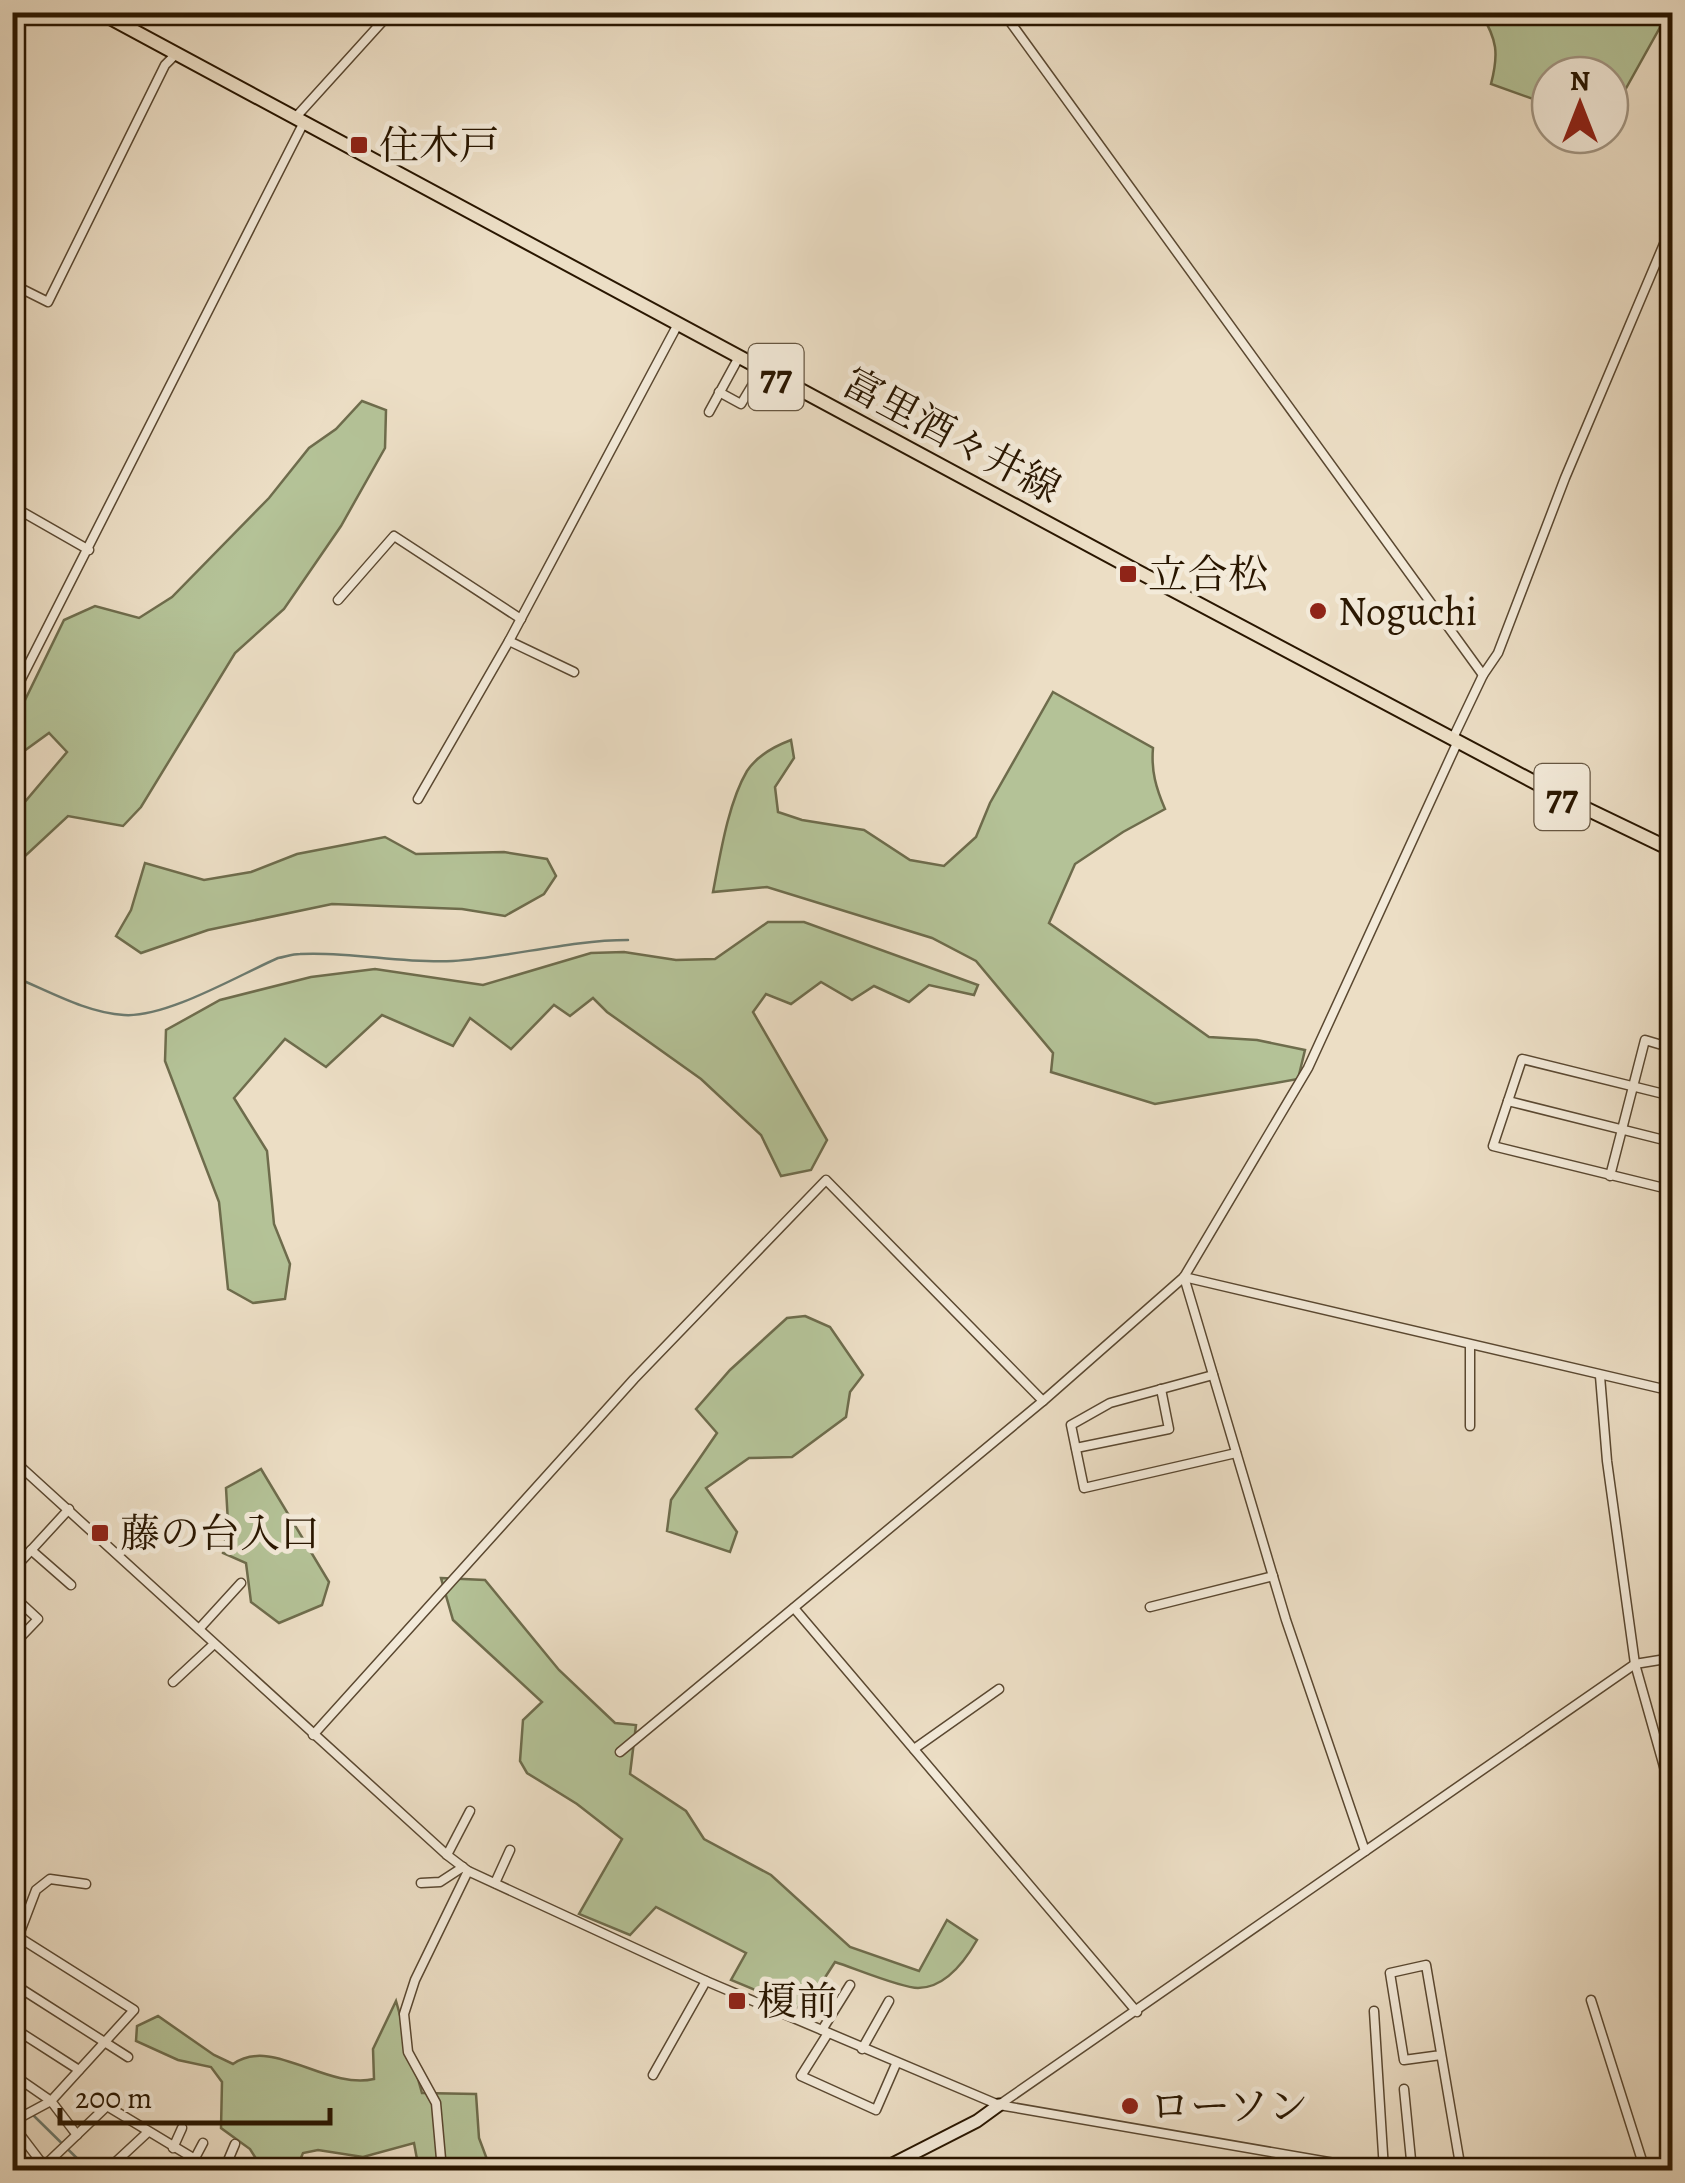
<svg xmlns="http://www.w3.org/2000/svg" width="1685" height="2183" font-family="Alegreya,'Noto Serif JP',serif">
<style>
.green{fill:#b4c297;stroke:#6e6c4c;stroke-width:2.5}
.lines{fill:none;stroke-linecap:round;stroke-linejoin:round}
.stream{stroke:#6c7a6e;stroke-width:2.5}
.street-casing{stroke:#5a4831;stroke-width:11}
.secondary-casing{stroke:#291600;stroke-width:15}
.primary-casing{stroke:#291600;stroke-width:16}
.street{stroke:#f3ead9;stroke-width:8}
.secondary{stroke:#f3ead9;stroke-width:11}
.primary{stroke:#ecdec5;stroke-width:12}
.poi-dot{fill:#8f2418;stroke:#f3ead9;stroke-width:4}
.labels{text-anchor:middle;stroke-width:10;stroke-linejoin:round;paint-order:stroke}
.shield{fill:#f3ead9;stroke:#665641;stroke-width:2.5}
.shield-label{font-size:38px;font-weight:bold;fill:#291600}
.poi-label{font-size:40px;fill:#291600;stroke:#f3ead9;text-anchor:start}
.street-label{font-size:40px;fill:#291600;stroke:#f3ead9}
</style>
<rect width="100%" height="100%" fill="#ecdec5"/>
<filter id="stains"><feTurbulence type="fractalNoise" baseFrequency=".002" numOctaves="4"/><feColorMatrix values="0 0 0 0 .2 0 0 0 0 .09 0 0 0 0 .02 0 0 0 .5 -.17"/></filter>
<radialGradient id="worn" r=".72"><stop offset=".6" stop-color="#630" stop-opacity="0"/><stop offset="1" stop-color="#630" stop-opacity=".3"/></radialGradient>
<g class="green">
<path d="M 1481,13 L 1668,13 L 1610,117 L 1610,75 L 1550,75 L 1550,105 L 1491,84 C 1499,53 1497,40 1481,13 Z"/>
<path d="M 362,401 L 386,410 L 385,448 L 341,526 L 284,609 L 235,653 L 141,807 L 123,826 L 68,816 L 23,858 L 13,838 L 13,816 L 67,752 L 49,733 L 13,759 L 13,713 L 25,700 L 64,620 L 95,606 L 139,618 L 172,597 L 269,498 L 309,448 L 336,429 Z"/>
<path d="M 1053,692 L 1153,748 C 1151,771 1156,788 1165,809 L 1123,832 L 1075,864 L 1049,923 L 1209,1037 L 1257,1040 L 1305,1050 L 1298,1079 L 1155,1104 L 1051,1072 L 1053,1053 L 976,961 L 932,938 L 767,887 L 713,892 C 720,856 728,803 747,771 C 757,756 775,746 791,740 L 794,758 L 775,787 L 778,812 L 802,820 L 864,830 L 910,860 L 944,866 L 976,837 L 990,803 Z"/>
<path d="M 385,837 L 416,854 L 504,852 L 547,859 L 556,876 L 544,894 L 505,916 L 462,909 L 332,904 L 208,930 L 141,953 L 116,936 L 131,910 L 145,863 L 204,880 L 251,872 L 297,854 Z"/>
<path d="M 768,922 L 804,922 L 978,985 L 974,995 L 929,985 L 909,1002 L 874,986 L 852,1000 L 821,982 L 791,1004 L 766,994 L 753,1012 L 827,1140 L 811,1170 L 781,1176 L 761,1135 L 701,1079 L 607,1012 L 593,998 L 570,1016 L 554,1005 L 511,1049 L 470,1018 L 453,1046 L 382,1015 L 326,1067 L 285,1039 L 234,1098 L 267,1151 L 274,1224 L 290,1264 L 285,1299 L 253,1303 L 228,1289 L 219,1202 L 165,1061 L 166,1030 L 220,1000 L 311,977 L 375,969 L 483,985 L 591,953 L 624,952 L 676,960 L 715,959 Z"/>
<path d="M 805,1316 L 830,1327 L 863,1375 L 850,1392 L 846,1417 L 792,1457 L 749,1458 L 706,1488 L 737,1532 L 730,1552 L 667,1531 L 671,1500 L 717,1433 L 696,1409 L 730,1370 L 787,1318 Z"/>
<path d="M 261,1469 L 329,1582 L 322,1605 L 279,1623 L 251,1602 L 246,1563 L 223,1553 L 228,1523 L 226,1488 Z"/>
<path d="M 441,1578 L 485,1580 L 559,1670 L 615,1723 L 636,1725 L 630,1774 L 686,1811 L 704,1839 L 771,1875 L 850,1947 L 919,1971 L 947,1920 L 977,1940 C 965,1961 945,1988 918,1988 C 901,1988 854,1968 835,1962 L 804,2010 L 731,1980 L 746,1953 L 656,1907 L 630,1935 L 579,1914 L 622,1839 L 577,1804 L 527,1773 L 520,1761 L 523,1720 L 542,1702 L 453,1620 Z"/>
<path d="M 396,2001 L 422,2093 L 476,2094 L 479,2138 L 491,2170 L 419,2170 L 414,2143 L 363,2157 L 318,2150 L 303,2153 L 296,2170 L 263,2170 L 250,2149 L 221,2128 L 222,2082 L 211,2067 L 178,2060 L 136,2041 L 137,2026 L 158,2016 L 214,2055 L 233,2064 C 272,2036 326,2090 374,2079 L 373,2049 Z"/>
</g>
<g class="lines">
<g class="stream">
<path d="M 12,976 C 47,990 86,1013 124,1015 C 166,1018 237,976 278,958 C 285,957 292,954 300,954 C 351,951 402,964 453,961 C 512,957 569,940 628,940"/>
<path d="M 12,2100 L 27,2110"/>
<path d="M 33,2115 L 89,2170"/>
</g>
<g class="street-casing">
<g id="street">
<path d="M 1003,12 L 1483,675"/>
<path d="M 295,118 L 391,12"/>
<path d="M 12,284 L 48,302 L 165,65 L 177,53"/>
<path d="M 719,392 L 741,404 L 762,369"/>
<path d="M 709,412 L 739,357"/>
<path d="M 12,506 L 89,550"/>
<path d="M 338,600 L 394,536 L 521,619"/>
<path d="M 509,641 L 574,672"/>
<path d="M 12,697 L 304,122"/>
<path d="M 1453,738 L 1483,675 L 1498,653 L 1565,478 L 1672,225"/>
<path d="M 418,799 L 509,641 L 678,324"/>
<path d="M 1672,1096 L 1522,1059 L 1493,1146 L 1672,1190"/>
<path d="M 1508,1101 L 1672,1142"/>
<path d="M 1610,1176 L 1645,1040 L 1672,1048"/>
<path d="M 1184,1277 L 1286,1620 L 1365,1851"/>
<path d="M 1184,1277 L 1672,1391"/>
<path d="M 1470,1345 L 1470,1426"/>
<path d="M 12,1360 L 20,1352"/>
<path d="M 1213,1375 L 1110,1403 L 1071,1425 L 1084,1488 L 1236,1453"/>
<path d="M 1600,1376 L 1607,1461 L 1635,1664 L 1672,1795"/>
<path d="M 1076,1448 L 1169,1429 L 1161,1389"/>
<path d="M 12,1459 L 447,1855 L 468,1871 L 706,1981 L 999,2105 L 1375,2170"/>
<path d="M 31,1550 L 71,1585"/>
<path d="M 12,1571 L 69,1509"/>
<path d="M 12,1595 L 38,1619 L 12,1646"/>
<path d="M 1150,1607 L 1273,1576"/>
<path d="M 794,1608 L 1137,2012"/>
<path d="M 199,1629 L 241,1583"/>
<path d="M 173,1682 L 214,1644"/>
<path d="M 313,1735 L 634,1379 L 826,1180 L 1043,1401"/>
<path d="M 914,1749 L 999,1689"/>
<path d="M 620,1752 L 1043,1401 L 1184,1277 L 1308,1068 L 1458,741"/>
<path d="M 447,1855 L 470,1811"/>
<path d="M 421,1883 L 440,1882 L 463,1867"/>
<path d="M 495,1883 L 510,1850"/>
<path d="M 12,1933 L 134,2010 L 51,2101 L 12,2122"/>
<path d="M 12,1953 L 36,1890 L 50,1879 L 86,1884"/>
<path d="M 12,1983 L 128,2057"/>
<path d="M 1591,2000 L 1645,2170"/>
<path d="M 1374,2011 L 1384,2170"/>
<path d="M 12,2027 L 79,2070"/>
<path d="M 822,2030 L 850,1985"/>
<path d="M 828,2033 L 801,2076 L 876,2110 L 896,2064"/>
<path d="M 862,2049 L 889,2001"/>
<path d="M 1441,2055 L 1404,2060 L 1390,1973 L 1426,1965 L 1461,2170"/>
<path d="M 12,2074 L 51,2101 L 77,2135"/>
<path d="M 653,2075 L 706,1981"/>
<path d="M 1404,2089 L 1412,2170"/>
<path d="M 999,2105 L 1635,1664 L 1672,1658"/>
<path d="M 12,2124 L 44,2166"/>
<path d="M 173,2148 L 182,2128"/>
<path d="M 194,2160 L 203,2143"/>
<path d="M 40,2170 L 107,2106 L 213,2170"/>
<path d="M 107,2170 L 148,2132"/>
<path d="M 224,2170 L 235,2144"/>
<path d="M 303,2170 L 305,2168"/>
<path d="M 442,2170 L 436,2103 L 408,2052 L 404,2014 L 415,1980 L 468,1871"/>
</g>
</g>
<g class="secondary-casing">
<path id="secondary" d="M 881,2170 L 977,2121 L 999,2105"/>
</g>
<g class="primary-casing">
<path id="primary" d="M 99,12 L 1135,570 L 1568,800 L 1672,850"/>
</g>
<use href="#street" class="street"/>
<use href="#secondary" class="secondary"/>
<use href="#primary" class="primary"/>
</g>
<g class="poi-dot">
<rect x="349" y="135" width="20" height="20" rx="5"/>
<rect x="1118" y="564" width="20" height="20" rx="5"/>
<circle cx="1318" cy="611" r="10"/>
<rect x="90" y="1523" width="20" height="20" rx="5"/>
<rect x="727" y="1991" width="20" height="20" rx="5"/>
<circle cx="1130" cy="2106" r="10"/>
</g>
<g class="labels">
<g class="shield">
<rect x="748.5" y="344" width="55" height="66" rx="8"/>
<rect x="1534.5" y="764" width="55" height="66" rx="8"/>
</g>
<g class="shield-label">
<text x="776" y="390">77</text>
<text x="1562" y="810">77</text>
</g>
<g class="poi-label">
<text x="379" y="159">住木戸</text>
<text x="1148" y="588">立合松</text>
<text x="1338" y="625">Noguchi</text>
<text x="120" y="1547">藤の台入口</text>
<text x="757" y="2015">榎前</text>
<text x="1150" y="2120">ローソン</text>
</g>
<g class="street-label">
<text transform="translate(952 435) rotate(28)" y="14">富里酒々井線</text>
</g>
</g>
<rect width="1685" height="2183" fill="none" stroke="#ecdec5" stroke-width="50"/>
<rect x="15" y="15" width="1655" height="2153" fill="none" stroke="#291600" stroke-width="5"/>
<rect x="25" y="25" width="1635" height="2133" fill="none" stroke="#291600" stroke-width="2.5"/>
<g transform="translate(1580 105)"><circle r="48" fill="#f3ead9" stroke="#a29582" stroke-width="2.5"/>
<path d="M0-8L18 38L0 25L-18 38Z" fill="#8f2418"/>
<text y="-15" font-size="28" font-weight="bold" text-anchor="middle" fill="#291600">N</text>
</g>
<path d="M60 2108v15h270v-15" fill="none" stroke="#291600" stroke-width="5"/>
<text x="75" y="2108" font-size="30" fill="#291600" stroke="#f3ead9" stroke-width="8" paint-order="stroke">200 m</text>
<rect width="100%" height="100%" filter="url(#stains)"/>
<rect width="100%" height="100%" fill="url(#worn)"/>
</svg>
